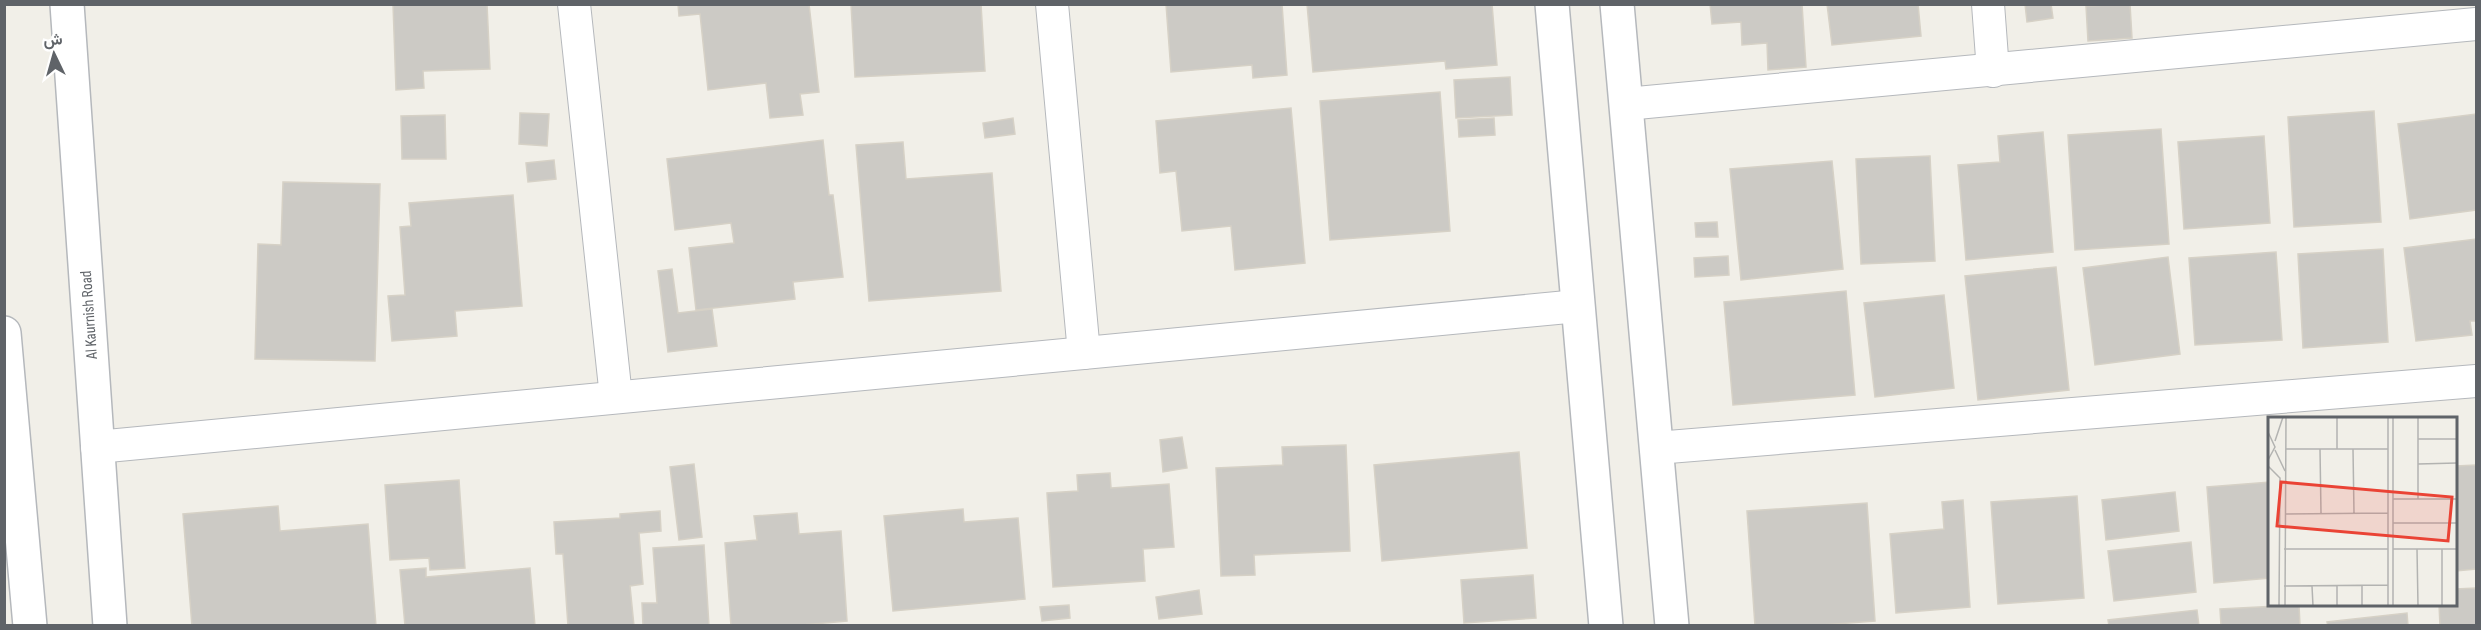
<svg xmlns="http://www.w3.org/2000/svg" width="2481" height="630" font-family="'Sofia Sans Condensed',Vazirmatn,sans-serif">
<style>
.building{fill:#cccac5;stroke:#d6d1c6;stroke-width:1.5}
.lines{fill:none;stroke-linecap:round;stroke-linejoin:round}
.minor-casing{stroke:#b5b8bc;stroke-width:34}
.tertiary-casing{stroke:#b5b8bc;stroke-width:36}
.minor{stroke:#fff;stroke-width:32}
.tertiary{stroke:#fff;stroke-width:33}
.labels{text-anchor:middle;stroke-width:5;stroke-linejoin:round;paint-order:stroke}
.street-label{font-size:16px;fill:#5f6368;stroke:#fff}
.inset-road{fill:none;stroke:#b3b3b1;stroke-width:1.5}
.view{fill:#ea4335;fill-opacity:0.15;stroke:#ea4335;stroke-width:3}
.inset-edge{fill:none;stroke:#5f6368;stroke-width:3}
</style>
<rect width="100%" height="100%" fill="#f1efe8"/>
<g class="building">
<path d="M 393,4 L 487,4 L 490,69 L 423,71 L 424,88 L 396,90 Z"/>
<path d="M 678,4 L 809,4 L 819,92 L 800,94 L 803,115 L 770,118 L 766,83 L 708,90 L 700,14 L 679,16 Z"/>
<path d="M 851,4 L 981,4 L 985,71 L 855,77 Z"/>
<path d="M 1166,4 L 1282,4 L 1287,75 L 1253,78 L 1252,65 L 1171,72 Z"/>
<path d="M 1307,4 L 1492,4 L 1497,65 L 1446,69 L 1445,61 L 1313,72 Z"/>
<path d="M 1710,4 L 1802,4 L 1806,67 L 1768,70 L 1767,43 L 1742,45 L 1741,22 L 1712,24 Z"/>
<path d="M 1827,4 L 1918,4 L 1921,36 L 1832,45 Z"/>
<path d="M 2025,4 L 2051,4 L 2053,18 L 2027,22 Z"/>
<path d="M 2130,4 L 2132,38 L 2088,41 L 2086,6 Z"/>
<path d="M 1510,77 L 1512,115 L 1456,118 L 1454,80 Z"/>
<path d="M 1440,92 L 1450,231 L 1330,240 L 1320,101 Z"/>
<path d="M 1291,108 L 1305,263 L 1235,270 L 1231,226 L 1182,231 L 1176,171 L 1160,173 L 1156,121 Z"/>
<path d="M 2374,111 L 2381,222 L 2294,227 L 2288,117 Z"/>
<path d="M 520,113 L 549,114 L 547,146 L 519,144 Z"/>
<path d="M 2476,114 L 2476,210 L 2410,219 L 2398,124 Z"/>
<path d="M 445,115 L 446,159 L 402,159 L 401,116 Z"/>
<path d="M 1013,118 L 1015,134 L 985,138 L 983,123 Z"/>
<path d="M 1494,118 L 1495,135 L 1459,137 L 1458,120 Z"/>
<path d="M 2161,129 L 2169,244 L 2075,250 L 2068,135 Z"/>
<path d="M 2043,132 L 2053,252 L 1966,260 L 1958,165 L 2000,162 L 1998,136 Z"/>
<path d="M 2264,136 L 2270,223 L 2184,229 L 2178,142 Z"/>
<path d="M 823,140 L 829,195 L 833,195 L 843,277 L 793,282 L 795,299 L 696,310 L 689,248 L 734,243 L 731,223 L 675,230 L 667,159 Z"/>
<path d="M 903,142 L 906,179 L 992,173 L 1001,291 L 869,301 L 856,145 Z"/>
<path d="M 1930,156 L 1935,261 L 1861,264 L 1856,159 Z"/>
<path d="M 554,160 L 556,179 L 528,182 L 526,163 Z"/>
<path d="M 1832,161 L 1843,269 L 1741,280 L 1730,169 Z"/>
<path d="M 283,182 L 380,184 L 375,361 L 255,359 L 258,244 L 281,245 Z"/>
<path d="M 513,195 L 522,306 L 455,311 L 457,336 L 392,341 L 388,296 L 405,295 L 400,227 L 411,226 L 409,203 Z"/>
<path d="M 1717,222 L 1718,237 L 1696,237 L 1695,223 Z"/>
<path d="M 2476,239 L 2476,321 L 2470,321 L 2472,335 L 2416,341 L 2404,248 Z"/>
<path d="M 2383,249 L 2388,342 L 2303,348 L 2298,254 Z"/>
<path d="M 2276,252 L 2282,340 L 2195,345 L 2189,258 Z"/>
<path d="M 1728,256 L 1729,275 L 1695,277 L 1694,258 Z"/>
<path d="M 2168,257 L 2180,354 L 2095,365 L 2083,268 Z"/>
<path d="M 2056,267 L 2069,390 L 1978,400 L 1965,276 Z"/>
<path d="M 672,269 L 678,313 L 712,309 L 717,346 L 668,352 L 658,271 Z"/>
<path d="M 1846,291 L 1855,395 L 1733,405 L 1724,302 Z"/>
<path d="M 1944,295 L 1954,388 L 1875,397 L 1864,303 Z"/>
<path d="M 1182,437 L 1187,468 L 1163,472 L 1160,440 Z"/>
<path d="M 1346,445 L 1350,551 L 1254,555 L 1255,575 L 1221,576 L 1216,468 L 1283,465 L 1282,447 Z"/>
<path d="M 1519,452 L 1527,548 L 1382,561 L 1374,465 Z"/>
<path d="M 694,464 L 702,537 L 679,540 L 670,467 Z"/>
<path d="M 2476,465 L 2476,569 L 2456,571 L 2456,466 Z"/>
<path d="M 1110,473 L 1111,488 L 1169,484 L 1174,547 L 1143,549 L 1145,581 L 1053,587 L 1047,493 L 1078,491 L 1077,475 Z"/>
<path d="M 459,480 L 465,568 L 430,570 L 429,558 L 390,560 L 385,485 Z"/>
<path d="M 2270,482 L 2270,578 L 2214,583 L 2207,487 Z"/>
<path d="M 2175,492 L 2179,531 L 2106,540 L 2102,500 Z"/>
<path d="M 2077,496 L 2084,598 L 1998,604 L 1991,502 Z"/>
<path d="M 1963,500 L 1970,607 L 1896,613 L 1890,534 L 1944,529 L 1942,502 Z"/>
<path d="M 1867,503 L 1875,621 L 1809,626 L 1755,626 L 1747,511 Z"/>
<path d="M 278,506 L 280,531 L 368,524 L 376,626 L 192,626 L 183,514 Z"/>
<path d="M 963,509 L 964,522 L 1018,518 L 1025,599 L 893,611 L 884,516 Z"/>
<path d="M 660,511 L 661,531 L 639,533 L 643,584 L 630,586 L 634,626 L 568,626 L 563,554 L 556,554 L 554,522 L 620,518 L 620,514 Z"/>
<path d="M 797,513 L 799,534 L 841,531 L 847,621 L 791,626 L 731,626 L 725,543 L 757,540 L 754,516 Z"/>
<path d="M 2191,542 L 2196,592 L 2114,601 L 2108,551 Z"/>
<path d="M 704,545 L 709,626 L 643,626 L 642,603 L 657,603 L 653,548 Z"/>
<path d="M 426,568 L 426,577 L 530,568 L 535,626 L 405,626 L 400,570 Z"/>
<path d="M 1533,575 L 1536,618 L 1464,623 L 1461,580 Z"/>
<path d="M 2476,588 L 2476,626 L 2440,626 L 2439,604 L 2456,604 L 2456,589 Z"/>
<path d="M 1199,590 L 1202,614 L 1159,619 L 1156,597 Z"/>
<path d="M 1069,605 L 1070,618 L 1042,621 L 1040,607 Z"/>
<path d="M 2299,605 L 2300,626 L 2221,626 L 2220,609 Z"/>
<path d="M 2197,610 L 2199,626 L 2109,626 L 2108,620 Z"/>
<path d="M 2407,613 L 2408,626 L 2328,626 L 2327,622 Z"/>
</g>
<g class="lines">
<g class="minor-casing">
<g id="minor">
<path d="M 574,4 L 616,397"/>
<path d="M 1052,4 L 1084,353"/>
<path d="M 1988,4 L 1993,71"/>
<path d="M 1626,104 L 2476,24"/>
<path d="M 97,447 L 1578,306"/>
<path d="M 1656,448 L 2476,381"/>
</g>
</g>
<g class="tertiary-casing">
<g id="tertiary">
<path d="M 67,4 L 110,626"/>
<path d="M 1552,4 L 1606,626"/>
<path d="M 1617,4 L 1672,626"/>
<path d="M 4,333 L 30,626"/>
</g>
</g>
<use href="#minor" class="minor"/>
<use href="#tertiary" class="tertiary"/>
</g>
<g class="labels">
<g class="street-label">
<text transform="translate(88 315) rotate(-94)" y="6">Al Kaurnish Road</text>
</g>
</g>
<g transform="translate(2268 417)">
<rect width="189" height="189" fill="#f1efe8"/>
<path class="inset-road" d="M 69,0 L 69,32M 120,0 L 120,189M 125,0 L 125,189M 0,15 L 7,30 L 0,43M 150,22 L 189,22M 7,24 L 15,0M 18,32 L 120,32M 52,32 L 53,96M 85,32 L 86,96M 7,33 L 17,54M 150,47 L 189,46M 0,49 L 12,61 L 11,189M 125,82 L 189,82M 150,82 L 150,0M 17,97 L 120,96M 125,106 L 189,106M 16,132 L 120,132M 125,132 L 189,132M 149,132 L 150,189M 174,132 L 174,189M 94,168 L 94,189M 16,169 L 120,168M 44,169 L 45,189M 69,169 L 69,189M 17,189 L 18,0"/>
<path class="view" d="M 13,65 L 184,80 L 180,124 L 9,109 Z"/>
<rect width="189" height="189" class="inset-edge"/>
</g>
<rect width="2481" height="630" fill="none" stroke="#5f6368" stroke-width="12"/>
<g transform="translate(54 54) rotate(355)" stroke="#ffffff" stroke-width="4.5" paint-order="stroke">
<path d="M0-4.5L10 22L0 15L-10 22Z" fill="#5f6368"/>
<text y="-9" font-size="16" font-weight="bold" text-anchor="middle" fill="#5f6368">ش</text>
</g>
</svg>
